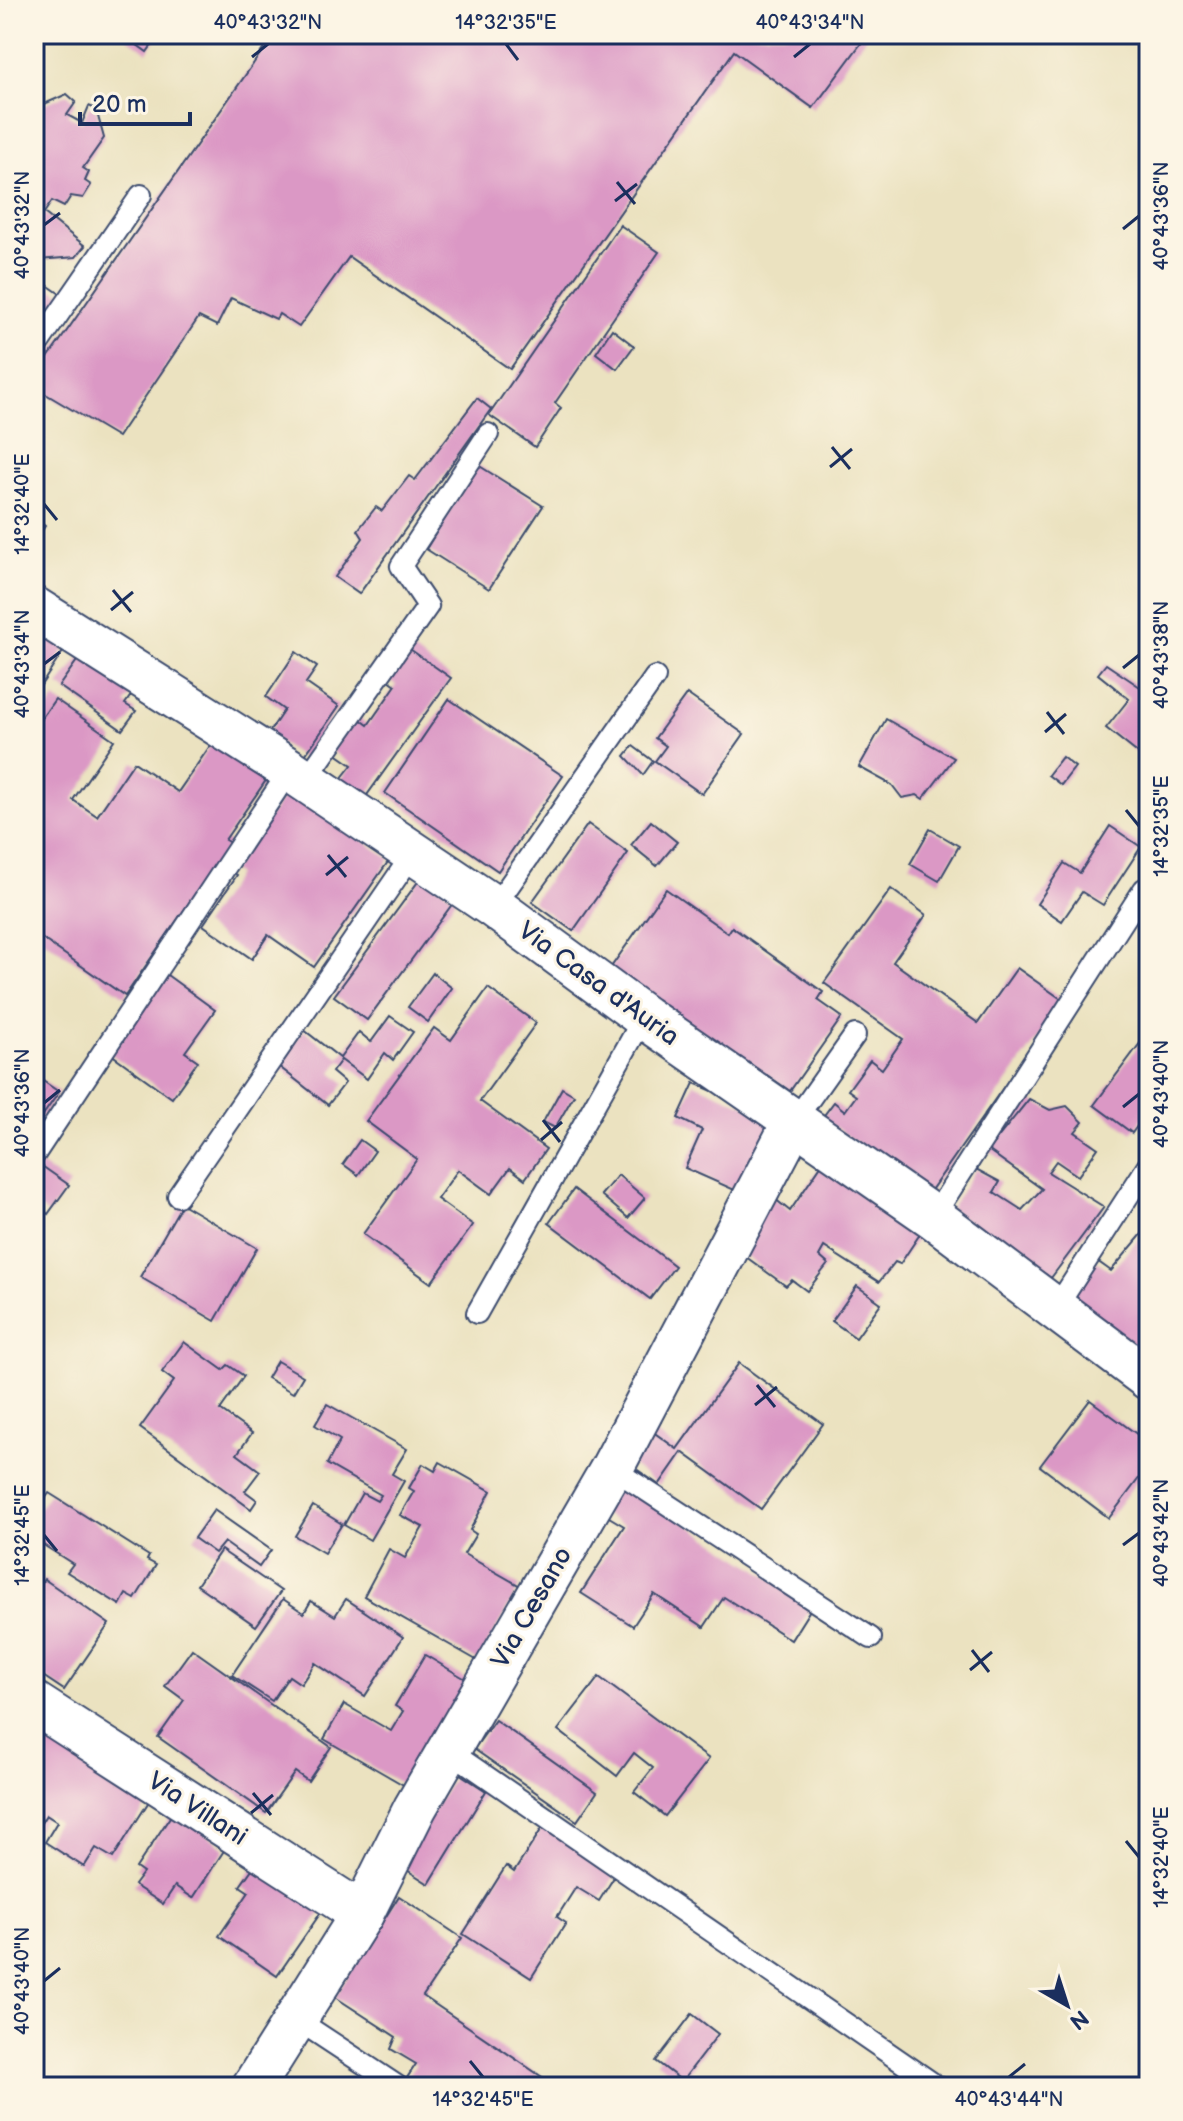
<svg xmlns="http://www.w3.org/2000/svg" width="1183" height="2121" font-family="'Balsamiq Sans',sans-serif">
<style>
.building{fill:#db98c5}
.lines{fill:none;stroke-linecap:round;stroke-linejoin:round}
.service-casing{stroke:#3a4a6d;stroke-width:24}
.minor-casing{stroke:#3a4a6d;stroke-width:46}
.service{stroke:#fff;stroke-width:20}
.minor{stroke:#fff;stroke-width:42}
.ticks{fill:none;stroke:#1b2f5e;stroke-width:3}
.labels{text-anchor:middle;stroke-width:6;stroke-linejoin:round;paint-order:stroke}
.street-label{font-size:26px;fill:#1b2f5e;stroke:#fcf5e5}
.neatline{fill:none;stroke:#1b2f5e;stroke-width:3}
.ticks-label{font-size:20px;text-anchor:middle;fill:#1b2f5e}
</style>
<rect width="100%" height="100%" fill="#fcf5e5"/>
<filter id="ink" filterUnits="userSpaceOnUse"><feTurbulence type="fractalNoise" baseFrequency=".0125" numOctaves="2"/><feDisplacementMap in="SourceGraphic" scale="16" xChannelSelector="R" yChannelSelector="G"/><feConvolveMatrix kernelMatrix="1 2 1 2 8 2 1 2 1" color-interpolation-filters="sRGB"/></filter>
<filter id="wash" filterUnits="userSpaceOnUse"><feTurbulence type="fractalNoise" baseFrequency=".006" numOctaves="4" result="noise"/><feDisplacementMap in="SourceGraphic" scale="32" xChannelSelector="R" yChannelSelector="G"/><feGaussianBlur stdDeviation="1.8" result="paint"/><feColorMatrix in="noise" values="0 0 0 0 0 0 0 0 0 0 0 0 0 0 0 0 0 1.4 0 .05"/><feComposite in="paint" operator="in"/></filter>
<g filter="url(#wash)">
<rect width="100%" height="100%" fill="#ebe2c0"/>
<g id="blocks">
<g class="building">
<path d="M 122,34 L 160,34 L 147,52 Z"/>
<path d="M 274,34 L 868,34 L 813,108 L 734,51 L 510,369 L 349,257 L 299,327 L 279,314 L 276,319 L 231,298 L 217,326 L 199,317 L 118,437 L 34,387 L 34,378 Z"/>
<path d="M 67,94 L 76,102 L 67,115 L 82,123 L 89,106 L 96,109 L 104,138 L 83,168 L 89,172 L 85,181 L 91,185 L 83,198 L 71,196 L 64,207 L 52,201 L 44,213 L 85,246 L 76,257 L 38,260 L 34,264 L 34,132 L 39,125 L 34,122 L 42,105 Z"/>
<path d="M 620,225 L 659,252 L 555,403 L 561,408 L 535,447 L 489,415 Z"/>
<path d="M 34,276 L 66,298 L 58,311 L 44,312 L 34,306 Z"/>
<path d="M 612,329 L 634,346 L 617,369 L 596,353 Z"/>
<path d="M 477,398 L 491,409 L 359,594 L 335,577 L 363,538 L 358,530 L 376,507 L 382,511 L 409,476 L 415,480 Z"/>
<path d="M 478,465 L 543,506 L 489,589 L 426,549 Z"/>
<path d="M 34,518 L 45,526 L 34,543 Z"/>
<path d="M 34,625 L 66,647 L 34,696 Z"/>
<path d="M 404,645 L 451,678 L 362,802 L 337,784 L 352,765 L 332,751 L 356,716 L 368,725 L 396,685 L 382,675 Z"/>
<path d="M 84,651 L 136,688 L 125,704 L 136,711 L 122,730 L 59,686 Z"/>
<path d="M 296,652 L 317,667 L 306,683 L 339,706 L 303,758 L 268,734 L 284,710 L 266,697 Z"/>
<path d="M 1106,664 L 1149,693 L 1144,705 L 1149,708 L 1149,753 L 1145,759 L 1106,728 L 1129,699 L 1098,674 Z"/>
<path d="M 687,694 L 744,734 L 702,794 L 655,761 L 666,746 L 655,738 Z"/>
<path d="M 55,699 L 114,740 L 73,800 L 97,816 L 134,762 L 178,792 L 217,736 L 271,773 L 225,840 L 230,843 L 125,996 L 34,933 L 34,729 Z"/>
<path d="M 449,699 L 563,776 L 498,871 L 385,793 Z"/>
<path d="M 886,719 L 954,758 L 923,799 L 917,795 L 902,798 L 892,785 L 859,767 Z"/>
<path d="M 633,746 L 653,761 L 643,775 L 625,756 Z"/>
<path d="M 1062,757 L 1075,767 L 1061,785 L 1048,775 Z"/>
<path d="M 289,789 L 390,859 L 314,967 L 268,935 L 252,959 L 203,925 L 237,875 L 232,871 Z"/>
<path d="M 651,821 L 677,842 L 657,866 L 631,845 Z"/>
<path d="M 588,824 L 628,853 L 573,931 L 532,902 Z"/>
<path d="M 1110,826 L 1141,847 L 1103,905 L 1082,892 L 1062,921 L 1037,904 L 1064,863 L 1080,873 Z"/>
<path d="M 930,829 L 959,846 L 939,881 L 910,864 Z"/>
<path d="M 423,875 L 456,899 L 367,1020 L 334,996 Z"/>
<path d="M 666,889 L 728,933 L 732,927 L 823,992 L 818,1000 L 842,1017 L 790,1091 L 767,1075 L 763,1080 L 609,970 Z"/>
<path d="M 891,889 L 926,915 L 893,962 L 978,1023 L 1017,968 L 1064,1001 L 929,1193 L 822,1118 L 834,1102 L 845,1111 L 856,1096 L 848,1090 L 870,1060 L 882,1069 L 903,1039 L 824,983 Z"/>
<path d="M 433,973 L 452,988 L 428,1022 L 408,1007 Z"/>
<path d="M 167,975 L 215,1010 L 185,1052 L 198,1061 L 172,1098 L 111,1054 Z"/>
<path d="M 488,988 L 536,1023 L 480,1101 L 546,1149 L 525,1179 L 510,1168 L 491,1194 L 458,1170 L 437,1199 L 473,1225 L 431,1283 L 363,1234 L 417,1159 L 366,1121 L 434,1028 L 451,1040 Z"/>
<path d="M 390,1016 L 413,1032 L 393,1060 L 385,1053 L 367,1079 L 341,1060 L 332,1072 L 345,1083 L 328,1105 L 277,1065 L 304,1030 L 340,1058 L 359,1032 L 371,1042 Z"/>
<path d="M 1141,1042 L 1149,1048 L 1149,1110 L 1132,1133 L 1094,1105 Z"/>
<path d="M 40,1079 L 59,1092 L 34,1128 L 34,1088 Z"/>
<path d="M 694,1083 L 773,1117 L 739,1192 L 685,1168 L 702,1130 L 678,1118 Z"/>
<path d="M 562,1088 L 574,1095 L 555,1128 L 543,1122 Z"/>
<path d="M 1029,1099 L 1050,1110 L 1067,1106 L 1083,1122 L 1075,1132 L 1098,1148 L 1078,1176 L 1056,1161 L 1048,1172 L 1104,1207 L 1051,1278 L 950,1209 L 976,1169 L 1000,1182 L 994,1192 L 1022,1210 L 1042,1189 L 988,1150 Z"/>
<path d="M 360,1140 L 375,1151 L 358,1175 L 343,1164 Z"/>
<path d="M 824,1161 L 924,1228 L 900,1264 L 895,1262 L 879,1282 L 824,1247 L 819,1256 L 828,1264 L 807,1291 L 792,1280 L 786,1286 L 735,1249 L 764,1190 L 790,1211 Z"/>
<path d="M 39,1164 L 69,1185 L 48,1214 L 34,1204 L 34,1170 Z"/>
<path d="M 618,1175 L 645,1198 L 628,1218 L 601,1195 Z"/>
<path d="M 574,1189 L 675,1266 L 650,1299 L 549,1223 Z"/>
<path d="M 182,1204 L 257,1248 L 215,1321 L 140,1277 Z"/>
<path d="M 1143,1233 L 1149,1238 L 1149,1333 L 1138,1348 L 1070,1297 L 1097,1261 L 1111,1271 Z"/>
<path d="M 857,1286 L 881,1303 L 856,1338 L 832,1321 Z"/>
<path d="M 184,1342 L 223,1370 L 228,1365 L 244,1376 L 220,1410 L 252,1433 L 237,1454 L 260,1471 L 245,1491 L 257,1500 L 251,1509 L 140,1428 L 174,1381 L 162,1372 Z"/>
<path d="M 277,1361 L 303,1376 L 293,1393 L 267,1378 Z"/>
<path d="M 739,1363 L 823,1424 L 761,1509 L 682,1452 L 659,1485 L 625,1461 L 649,1429 L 677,1449 Z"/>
<path d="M 1090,1400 L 1149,1443 L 1149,1465 L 1109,1518 L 1040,1466 Z"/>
<path d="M 327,1404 L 407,1449 L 392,1474 L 404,1481 L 370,1540 L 344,1525 L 362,1493 L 377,1501 L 381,1495 L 327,1464 L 340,1440 L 315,1425 Z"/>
<path d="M 440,1462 L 491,1491 L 470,1530 L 476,1534 L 464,1554 L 520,1586 L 478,1661 L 364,1596 L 389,1549 L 405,1558 L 423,1527 L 400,1515 L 414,1491 L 409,1488 L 423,1464 L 435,1471 Z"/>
<path d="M 619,1480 L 813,1605 L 791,1640 L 724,1597 L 704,1627 L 654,1594 L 633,1626 L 581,1593 L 624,1526 L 599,1511 Z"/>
<path d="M 49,1493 L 149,1556 L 147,1560 L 156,1565 L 135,1599 L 126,1594 L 120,1605 L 67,1572 L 73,1564 L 34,1539 L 34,1516 Z"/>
<path d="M 313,1506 L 342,1524 L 324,1553 L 295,1536 Z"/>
<path d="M 214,1510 L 271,1550 L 259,1567 L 224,1542 L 215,1553 L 194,1538 Z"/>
<path d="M 221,1550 L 281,1591 L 256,1626 L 197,1585 Z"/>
<path d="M 44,1579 L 109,1624 L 64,1690 L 34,1670 L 34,1595 Z"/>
<path d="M 283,1599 L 304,1613 L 311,1601 L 335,1616 L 346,1599 L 403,1637 L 365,1696 L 315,1663 L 301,1684 L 289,1676 L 272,1701 L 232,1675 Z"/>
<path d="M 192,1649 L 331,1747 L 308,1781 L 295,1772 L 266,1813 L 158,1737 L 184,1700 L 165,1686 Z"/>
<path d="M 425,1655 L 469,1681 L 407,1787 L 324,1739 L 344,1704 L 391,1731 L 403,1711 L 395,1706 Z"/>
<path d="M 599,1677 L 709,1759 L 665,1816 L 634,1792 L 653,1768 L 634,1753 L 617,1776 L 558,1730 Z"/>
<path d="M 495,1720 L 597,1792 L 577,1821 L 474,1749 Z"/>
<path d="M 40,1723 L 153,1795 L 113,1858 L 96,1848 L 84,1867 L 45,1842 L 57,1822 L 46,1815 L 34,1834 L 34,1732 Z"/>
<path d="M 457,1772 L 486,1791 L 429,1884 L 399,1865 Z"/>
<path d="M 176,1808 L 225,1849 L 193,1898 L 175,1886 L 163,1904 L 134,1885 L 143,1873 L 136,1868 Z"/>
<path d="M 543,1827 L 616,1874 L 599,1901 L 576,1887 L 557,1917 L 566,1923 L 531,1978 L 463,1934 L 506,1866 L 514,1872 Z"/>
<path d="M 257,1862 L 324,1908 L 277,1976 L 219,1936 L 249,1892 L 240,1886 Z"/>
<path d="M 399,1896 L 462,1938 L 423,1996 L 548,2081 L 543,2087 L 416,2087 L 405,2081 L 416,2064 L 391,2049 L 396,2037 L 335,1997 Z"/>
<path d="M 692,2014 L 718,2034 L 682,2081 L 656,2061 Z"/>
</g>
</g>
</g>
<g filter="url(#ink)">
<use href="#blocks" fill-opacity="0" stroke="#3a4a6d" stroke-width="2"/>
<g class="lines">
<g class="service-casing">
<g id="service">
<path d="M 34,350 L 141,195"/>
<path d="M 305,781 L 428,606 L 401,566 L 488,434"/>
<path d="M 494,907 L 655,677"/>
<path d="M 795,1120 L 855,1035"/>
<path d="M 35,1154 L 290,770"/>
<path d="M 178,1196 L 412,855"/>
<path d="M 933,1217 L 1144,889"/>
<path d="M 1056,1308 L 1149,1164"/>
<path d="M 477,1313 L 644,1017"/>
<path d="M 612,1468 L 871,1638"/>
<path d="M 448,1750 L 938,2087"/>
<path d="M 296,2019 L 399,2087"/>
</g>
</g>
<g class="minor-casing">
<g id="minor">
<path d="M 34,608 L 290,770 L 494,907 L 644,1017 L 933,1217 L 1149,1379"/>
<path d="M 34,1703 L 362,1914"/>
<path d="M 253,2087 L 362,1914 L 415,1808 L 612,1468 L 795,1120"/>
</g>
</g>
<use href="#service" class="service"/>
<use href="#minor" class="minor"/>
</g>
</g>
<path class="ticks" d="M 506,44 L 518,60M 252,57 L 268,44M 794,57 L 810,44M 617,182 L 635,204M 615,201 L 637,184M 44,225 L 60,213M 1123,229 L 1139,216M 832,447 L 850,469M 830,467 L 852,449M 44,504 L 57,520M 113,590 L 131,612M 111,610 L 133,592M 44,664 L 60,652M 1123,668 L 1139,655M 1047,712 L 1064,734M 1045,732 L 1066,714M 1126,810 L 1139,826M 328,855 L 346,877M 326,875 L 348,857M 44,1103 L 60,1090M 1123,1107 L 1139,1094M 543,1120 L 560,1142M 541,1140 L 562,1122M 757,1385 L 775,1407M 755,1405 L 777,1387M 44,1535 L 57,1551M 1123,1545 L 1139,1533M 972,1650 L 989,1672M 970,1670 L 992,1652M 253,1793 L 271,1815M 251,1813 L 273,1795M 1126,1841 L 1139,1857M 44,1981 L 60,1968M 470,2061 L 483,2077M 1009,2077 L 1025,2064"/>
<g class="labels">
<g class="street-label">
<text transform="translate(599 983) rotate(36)" y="9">Via Casa d'Auria</text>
<text transform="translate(531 1607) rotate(-60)" y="9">Via Cesano</text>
<text transform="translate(198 1808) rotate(33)" y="9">Via Villani</text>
</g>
</g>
<rect width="1183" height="2121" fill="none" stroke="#fcf5e5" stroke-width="88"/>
<g transform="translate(1067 2005) rotate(141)" stroke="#fcf5e5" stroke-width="6" paint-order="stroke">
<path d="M0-6L14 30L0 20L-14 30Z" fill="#1b2f5e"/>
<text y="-12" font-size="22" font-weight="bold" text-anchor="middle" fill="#1b2f5e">N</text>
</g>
<path d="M80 112v12h110v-12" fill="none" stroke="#1b2f5e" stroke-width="4"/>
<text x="92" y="112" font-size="24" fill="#1b2f5e" stroke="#fcf5e5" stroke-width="6" paint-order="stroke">20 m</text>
<rect x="44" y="44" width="1095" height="2033" class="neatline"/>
<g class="ticks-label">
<text x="268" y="29">40°43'32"N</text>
<text x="506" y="29">14°32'35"E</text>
<text x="810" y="29">40°43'34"N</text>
<text transform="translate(1161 216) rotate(-90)" y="7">40°43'36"N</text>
<text transform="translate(22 225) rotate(-90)" y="7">40°43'32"N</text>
<text transform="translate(22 504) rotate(-90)" y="7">14°32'40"E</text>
<text transform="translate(1161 655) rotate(-90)" y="7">40°43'38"N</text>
<text transform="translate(22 664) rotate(-90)" y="7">40°43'34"N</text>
<text transform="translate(1161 826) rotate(-90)" y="7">14°32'35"E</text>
<text transform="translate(1161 1094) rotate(-90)" y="7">40°43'40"N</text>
<text transform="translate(22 1103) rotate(-90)" y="7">40°43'36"N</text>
<text transform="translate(1161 1533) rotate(-90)" y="7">40°43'42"N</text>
<text transform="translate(22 1535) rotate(-90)" y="7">14°32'45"E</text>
<text transform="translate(1161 1857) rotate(-90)" y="7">14°32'40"E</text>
<text transform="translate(22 1981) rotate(-90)" y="7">40°43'40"N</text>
<text x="483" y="2106">14°32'45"E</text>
<text x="1009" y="2106">40°43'44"N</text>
</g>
</svg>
